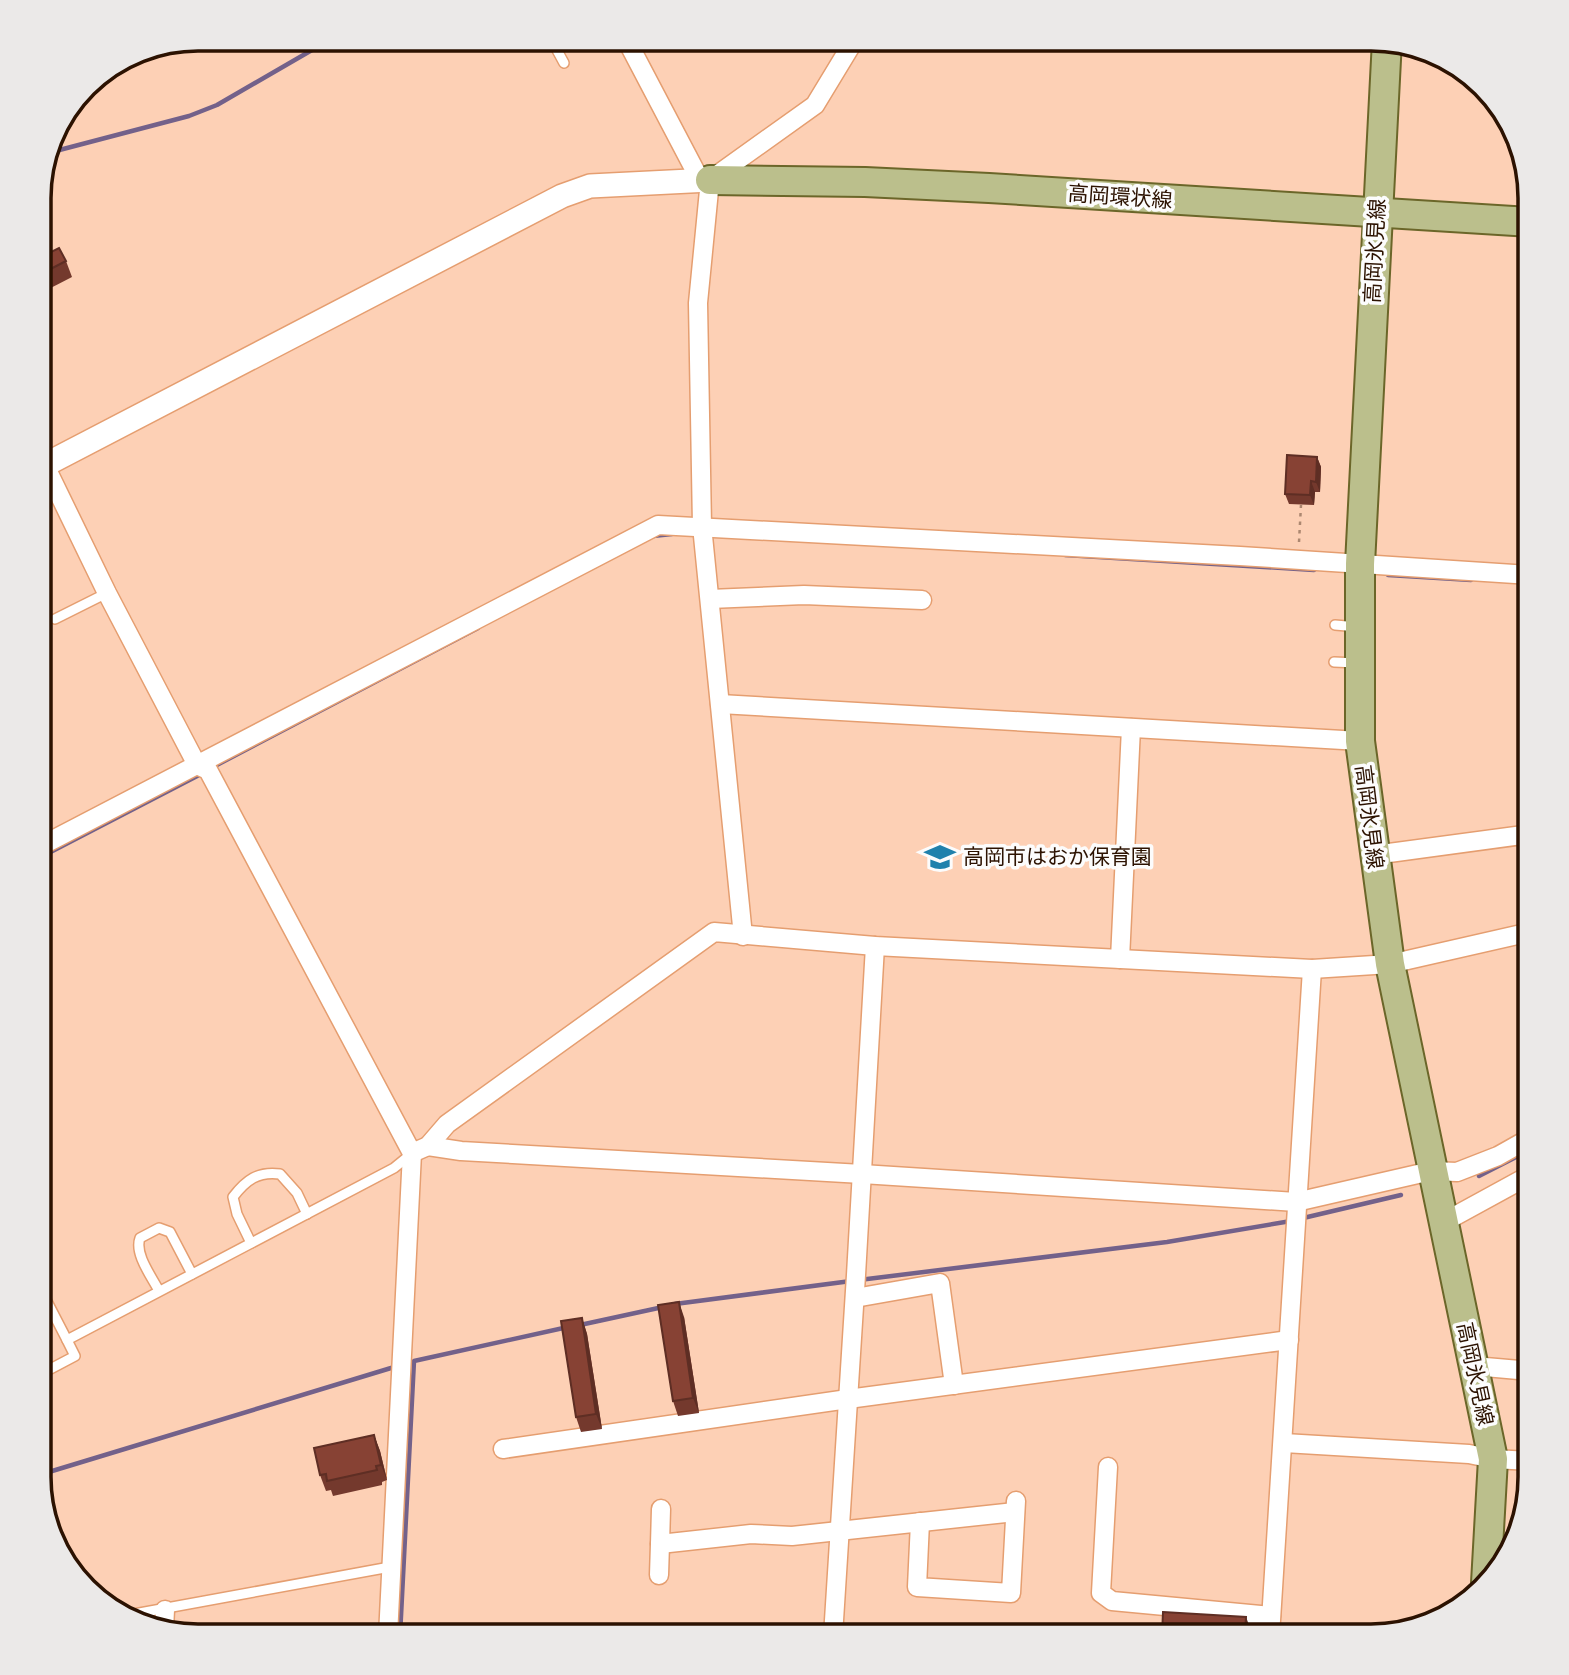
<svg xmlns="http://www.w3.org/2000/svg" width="1569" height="1675" font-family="'DM Sans','Noto Sans JP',sans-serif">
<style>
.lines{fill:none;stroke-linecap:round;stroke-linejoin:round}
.stream{stroke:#73618a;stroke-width:4.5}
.service-casing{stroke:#e59e70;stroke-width:12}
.minor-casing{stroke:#e59e70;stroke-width:21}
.tertiary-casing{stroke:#e59e70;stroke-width:26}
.primary-casing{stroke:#6b6629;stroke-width:32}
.path{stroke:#ac8770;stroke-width:2.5;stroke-dasharray:3.5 5;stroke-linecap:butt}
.service{stroke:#fff;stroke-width:9}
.minor{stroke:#fff;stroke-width:18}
.tertiary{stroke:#fff;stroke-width:23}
.primary{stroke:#bbbf8c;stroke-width:28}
.wall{fill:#74392d}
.shaded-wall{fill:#5e2e24}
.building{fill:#874234;stroke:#5e2e24;stroke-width:2}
.labels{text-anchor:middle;stroke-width:7;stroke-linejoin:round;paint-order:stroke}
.street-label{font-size:21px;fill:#2c1201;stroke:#fcfcfc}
.poi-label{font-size:21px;fill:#2c1201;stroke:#fcfcfc;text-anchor:start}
.rim{fill:none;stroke:#2c1201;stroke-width:3.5}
</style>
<rect width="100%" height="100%" fill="#fdd0b5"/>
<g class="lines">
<g class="stream">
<path d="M 48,153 L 189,116 L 217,105 L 331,39"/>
<path d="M 653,536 L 672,534"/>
<path d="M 1065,555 L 1314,570"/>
<path d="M 1388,575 L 1471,580"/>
<path d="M 213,767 L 478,628"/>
<path d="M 39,858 L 203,773"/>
<path d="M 1479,1176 L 1530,1150"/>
<path d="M 1299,1219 L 1401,1195"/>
<path d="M 859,1280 L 1167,1242 L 1291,1221"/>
<path d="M 675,1304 L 851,1281"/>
<path d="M 580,1325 L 663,1307"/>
<path d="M 39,1475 L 391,1368"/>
<path d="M 400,1636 L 414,1361 L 568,1327"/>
</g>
<g class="service-casing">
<g id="service">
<path d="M 551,39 L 564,63"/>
<path d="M 55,619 L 107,593"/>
<path d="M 1335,625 L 1358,627"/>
<path d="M 1334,662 L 1357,663"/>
<path d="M 251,1243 L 237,1214 L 233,1197 C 246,1180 258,1171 280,1174 L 297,1193 L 307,1214"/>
<path d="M 39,1286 L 67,1340"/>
<path d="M 159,1291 C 152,1277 134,1254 140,1238 L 159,1228 L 170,1232 L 192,1274"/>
<path d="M 39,1375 L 75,1356 L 67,1340 L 394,1168 L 410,1155"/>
<path d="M 123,1616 L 390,1567"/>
</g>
</g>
<g class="minor-casing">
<g id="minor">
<path d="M 626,39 L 700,180"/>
<path d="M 39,453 L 107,593 L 197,765 L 208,770 L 412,1153 L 388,1636"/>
<path d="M 710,599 L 804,595 L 922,600"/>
<path d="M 720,704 L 1360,741"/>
<path d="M 39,847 L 658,525 L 1240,556 L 1530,575"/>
<path d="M 1374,855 L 1530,834"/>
<path d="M 743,936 L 702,526 L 698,303 L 710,180 L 815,105 L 855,39"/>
<path d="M 1120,959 L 1131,728"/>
<path d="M 428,1146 L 461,1151 L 862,1174 L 1296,1202 L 1431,1171 L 1457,1172 L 1498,1156 L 1530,1138"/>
<path d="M 412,1153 L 428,1146 L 447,1124 L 714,932 L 875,946 L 1312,969 L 1390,964 L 1530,932"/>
<path d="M 1444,1222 L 1530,1175"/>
<path d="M 855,1298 L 940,1283 L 954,1385"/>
<path d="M 1474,1366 L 1530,1371"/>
<path d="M 1284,1443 L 1469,1454 L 1493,1459 L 1530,1461"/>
<path d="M 503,1449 L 848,1399 L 1289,1340"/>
<path d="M 1108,1467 L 1101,1593 L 1112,1601 L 1271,1616"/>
<path d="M 661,1509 L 660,1544 L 751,1534 L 792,1536 L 1015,1512"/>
<path d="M 920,1522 L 917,1587 L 1011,1593 L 1016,1501"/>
<path d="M 659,1575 L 660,1544"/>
<path d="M 164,1629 L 165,1610"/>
<path d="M 833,1636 L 856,1275 L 875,946"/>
<path d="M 1270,1636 L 1312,969"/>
</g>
</g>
<g class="tertiary-casing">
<path id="tertiary" d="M 39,468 L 562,196 L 590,186 L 710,180"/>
</g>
<g class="primary-casing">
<g id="primary">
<path d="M 1387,40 L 1360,564 L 1360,741 L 1390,964 L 1493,1459 L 1486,1583"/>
<path d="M 710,180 L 865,182 L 989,188 L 1530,222"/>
</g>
</g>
<path class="path" d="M 1299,542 L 1301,505"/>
<use href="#service" class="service"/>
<use href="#minor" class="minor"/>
<use href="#tertiary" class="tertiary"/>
<use href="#primary" class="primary"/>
</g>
<g class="wall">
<path d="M 39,258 L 66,261 L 72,277 L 39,294 Z"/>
<path d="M 1317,457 L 1321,467 L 1320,492 L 1315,492 L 1314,505 L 1289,504 L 1285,494 Z"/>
<path d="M 684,1317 L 699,1413 L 678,1416 L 673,1401 Z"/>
<path d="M 582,1318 L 587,1334 L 602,1429 L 581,1432 L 576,1417 Z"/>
<path d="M 374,1435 L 380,1451 L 387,1480 L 382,1482 L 382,1485 L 333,1496 L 331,1490 L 326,1491 L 320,1475 Z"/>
</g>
<g class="shaded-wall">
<path d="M 1317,457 L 1321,467 L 1320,492 L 1316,482 Z"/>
<path d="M 1311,481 L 1315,492 L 1314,505 L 1310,495 Z"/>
<path d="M 679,1302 L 684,1317 L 699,1413 L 693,1398 Z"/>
<path d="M 582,1318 L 587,1334 L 602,1429 L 596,1414 Z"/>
<path d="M 374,1435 L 380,1451 L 387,1480 L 381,1465 Z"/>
<path d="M 1246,1617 L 1252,1633 L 1252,1636 L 1245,1636 Z"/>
</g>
<g class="building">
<path d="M 59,248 L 66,261 L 39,275 L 39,258 Z"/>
<path d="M 1287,455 L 1317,457 L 1316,482 L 1311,481 L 1310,495 L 1285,494 Z"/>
<path d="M 679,1302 L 693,1398 L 673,1401 L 658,1305 Z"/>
<path d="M 582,1318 L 596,1414 L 576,1417 L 561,1321 Z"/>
<path d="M 374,1435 L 381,1465 L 376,1466 L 377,1470 L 327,1481 L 326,1474 L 320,1475 L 314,1448 Z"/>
<path d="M 1163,1612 L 1246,1617 L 1245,1636 L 1162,1636 Z"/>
<path d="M 1099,1631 L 1145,1634 L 1145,1636 L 1098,1636 Z"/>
</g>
<defs>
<g id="school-bare" transform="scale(2.415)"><path d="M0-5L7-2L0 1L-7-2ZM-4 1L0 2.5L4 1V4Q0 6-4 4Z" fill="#1f81ac" stroke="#fcfcfc" stroke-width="2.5" paint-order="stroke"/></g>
</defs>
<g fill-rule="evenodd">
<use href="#school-bare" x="940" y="857"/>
</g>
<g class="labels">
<g class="street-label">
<text transform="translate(1120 197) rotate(4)" y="7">高岡環状線</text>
<text transform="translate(1375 251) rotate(-87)" y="7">高岡氷見線</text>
<text transform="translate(1369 817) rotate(83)" y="7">高岡氷見線</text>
<text transform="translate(1475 1374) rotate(78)" y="7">高岡氷見線</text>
</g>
<g class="poi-label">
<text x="963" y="864">高岡市はおか保育園</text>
</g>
</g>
<path d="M0 0H1569V1675H0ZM198 51H1371A147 147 0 0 1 1518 198V1477A147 147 0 0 1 1371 1624H198A147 147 0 0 1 51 1477V198A147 147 0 0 1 198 51Z" fill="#ebe9e8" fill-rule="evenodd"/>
<path class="rim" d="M198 51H1371A147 147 0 0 1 1518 198V1477A147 147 0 0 1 1371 1624H198A147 147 0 0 1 51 1477V198A147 147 0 0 1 198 51Z"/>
</svg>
